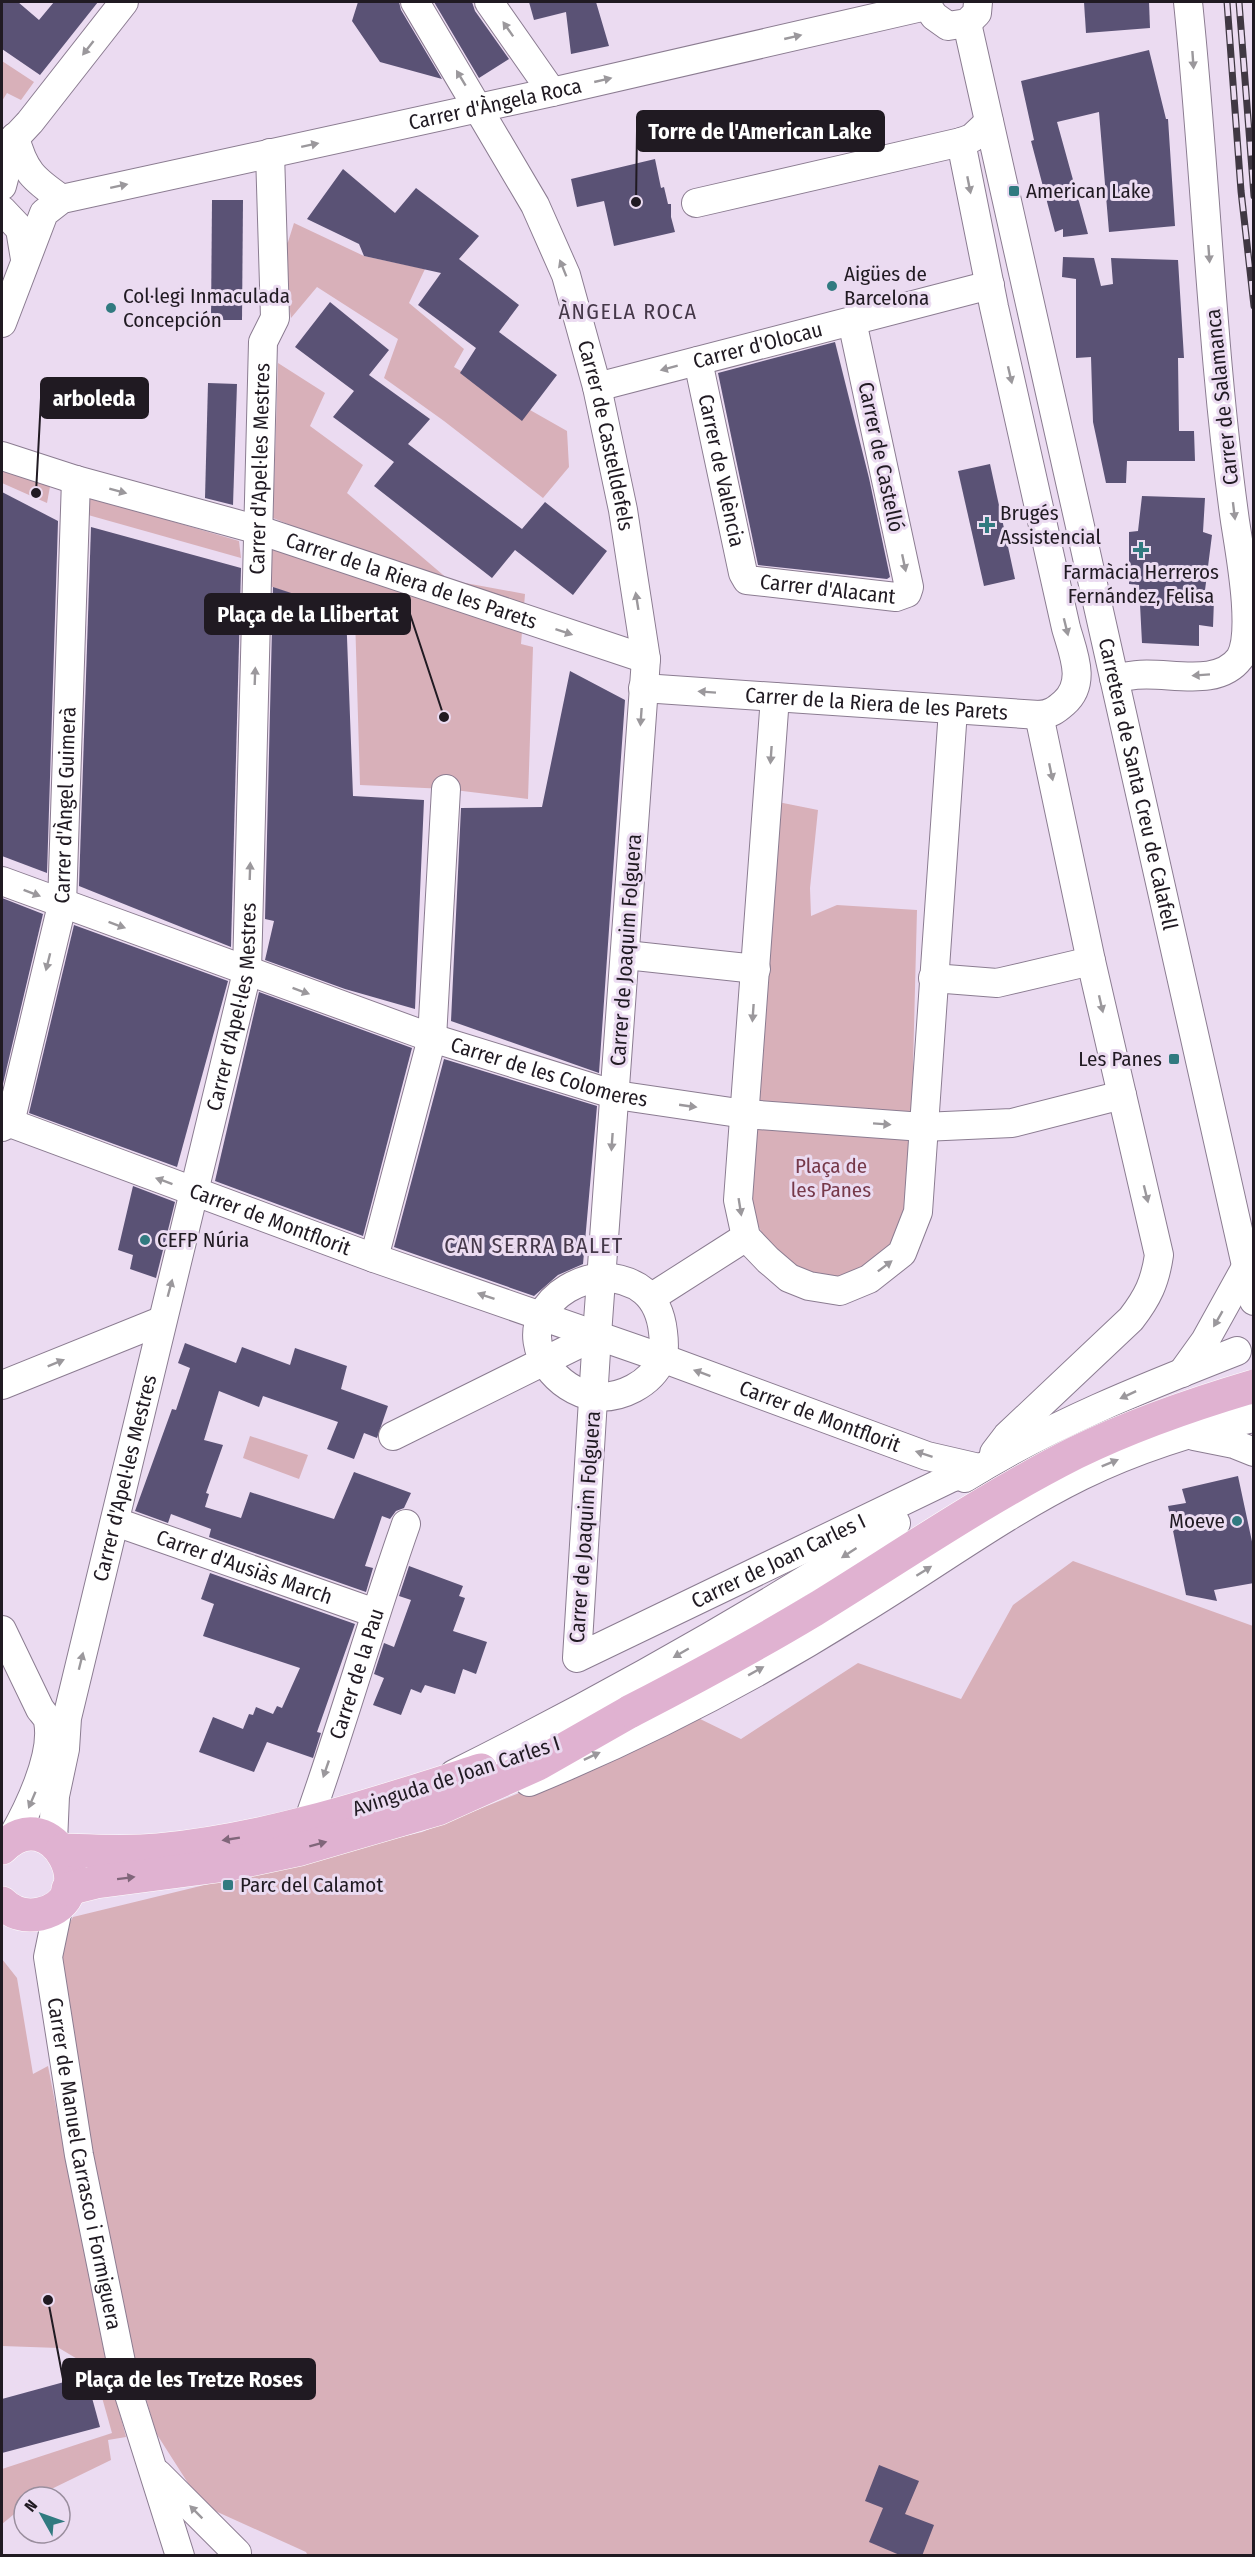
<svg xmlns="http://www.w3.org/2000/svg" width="1255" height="2557" font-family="'Fira Sans Condensed',sans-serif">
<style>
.green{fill:#d8b0b9}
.building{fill:#5a5275}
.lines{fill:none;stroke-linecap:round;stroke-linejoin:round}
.minor-casing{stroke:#8b7c91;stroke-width:30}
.major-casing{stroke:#fff;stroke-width:34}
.minor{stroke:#fff;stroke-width:28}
.major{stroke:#e0b2d1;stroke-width:33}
.rail-casing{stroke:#403843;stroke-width:7}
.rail{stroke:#ebdbf1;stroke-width:4.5;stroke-dasharray:14;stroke-linecap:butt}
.major-bridge-casing{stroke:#fff;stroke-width:34;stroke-linecap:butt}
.major-bridge{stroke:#e0b2d1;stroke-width:33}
.oneway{fill:#9b989c}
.oneway2{fill:#80667a}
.poi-dot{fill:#317a80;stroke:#ebdbf1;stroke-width:2}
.labels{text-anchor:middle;stroke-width:6;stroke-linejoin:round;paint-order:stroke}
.street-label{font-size:21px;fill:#201a22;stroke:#ebdbf1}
.poi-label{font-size:21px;fill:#201a22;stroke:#ebdbf1;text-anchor:start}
.park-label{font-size:21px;fill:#76394a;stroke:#ebdbf1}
.neighbourhood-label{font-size:22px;letter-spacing:1.5px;fill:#453849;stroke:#ebdbf1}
.leader{fill:none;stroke:#201a22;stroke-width:2}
.callout-dot{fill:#201a22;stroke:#ebdbf1;stroke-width:2}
.callout{fill:#201a22;stroke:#201a22;stroke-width:2}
.callout-label{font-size:22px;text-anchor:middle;font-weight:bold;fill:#fff}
</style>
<rect width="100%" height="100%" fill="#ebdbf1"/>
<g class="green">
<path d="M 2,61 L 34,82 L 21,100 L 7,93 L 2,101 Z"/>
<path d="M 294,223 L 364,256 L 425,269 L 409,303 L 464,349 L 454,367 L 567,431 L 569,467 L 543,498 L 444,421 L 384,378 L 398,339 L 317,287 L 291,318 L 281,249 L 288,242 Z"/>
<path d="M 278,363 L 325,393 L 310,426 L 363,465 L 347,493 L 449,580 L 525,594 L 521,644 L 533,647 L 528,799 L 446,789 L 360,785 L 355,616 L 258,582 L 270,547 L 397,569 L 273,518 Z"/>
<path d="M 2,468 L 51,481 L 47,503 L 2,483 Z"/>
<path d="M 76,493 L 239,541 L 241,558 L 81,513 Z"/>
<path d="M 768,800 L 818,810 L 810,888 L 811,916 L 837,905 L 917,910 L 911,1145 L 906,1212 L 895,1240 L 861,1273 L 833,1278 L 809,1277 L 766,1242 L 751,1210 L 757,1133 Z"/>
<path d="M 250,1436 L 308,1455 L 299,1479 L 243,1458 Z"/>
<path d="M 1073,1561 L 1253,1626 L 1253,2555 L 308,2556 L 306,2552 L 202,2505 L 156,2433 L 110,2274 L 61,1967 L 62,1936 L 73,1917 L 422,1832 L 559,1777 L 692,1715 L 741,1739 L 858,1663 L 961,1699 L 1013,1605 Z"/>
<path d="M 2,1959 L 17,1978 L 33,2074 L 48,2066 L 106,2362 L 126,2437 L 108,2440 L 111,2460 L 35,2497 L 24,2497 L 24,2506 L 2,2524 L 2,2469 L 112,2433 L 94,2369 L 59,2348 L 2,2346 Z"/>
</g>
<g class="building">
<path d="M 2,2 L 18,2 L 39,20 L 54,2 L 98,2 L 40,75 L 2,49 Z"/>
<path d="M 358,2 L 399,2 L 401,10 L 442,79 L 380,62 L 352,21 Z"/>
<path d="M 434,2 L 472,2 L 475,11 L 509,59 L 479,78 Z"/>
<path d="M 529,2 L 596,2 L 609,46 L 571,54 L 566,12 L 534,20 Z"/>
<path d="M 1084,2 L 1149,2 L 1150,28 L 1086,33 Z"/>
<path d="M 1149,50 L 1166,119 L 1168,119 L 1175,226 L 1109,232 L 1099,112 L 1057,122 L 1088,234 L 1063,237 L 1063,229 L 1055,232 L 1031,141 L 1034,140 L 1021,81 Z"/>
<path d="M 655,159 L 661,188 L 664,187 L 668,204 L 671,204 L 671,217 L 675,232 L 614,246 L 604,201 L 577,207 L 571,179 Z"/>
<path d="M 343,169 L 395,213 L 416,188 L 479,236 L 459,259 L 519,305 L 499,332 L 557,375 L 522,421 L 460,373 L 476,348 L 418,305 L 441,273 L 364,256 L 359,244 L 307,219 Z"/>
<path d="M 212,200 L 243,200 L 242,320 L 211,320 Z"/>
<path d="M 1063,257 L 1094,258 L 1101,286 L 1113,284 L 1111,258 L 1178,260 L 1184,358 L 1178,358 L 1179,431 L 1194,431 L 1195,461 L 1127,461 L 1126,483 L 1106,483 L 1093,422 L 1091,357 L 1076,358 L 1076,279 L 1062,277 Z"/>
<path d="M 330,302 L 389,350 L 369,375 L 430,419 L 408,444 L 522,529 L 545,502 L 607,551 L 573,595 L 515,550 L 492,578 L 374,486 L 394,462 L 333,417 L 354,391 L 295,347 Z"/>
<path d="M 835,342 L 869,478 L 890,577 L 887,579 L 758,565 L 718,373 Z"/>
<path d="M 208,383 L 237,384 L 233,505 L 205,498 Z"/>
<path d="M 990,464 L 1015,579 L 984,586 L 958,471 Z"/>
<path d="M 2,492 L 58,521 L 47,873 L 2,856 Z"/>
<path d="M 1142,496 L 1205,498 L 1203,532 L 1212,535 L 1204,598 L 1214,599 L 1213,627 L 1199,625 L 1199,646 L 1142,643 L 1139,585 L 1129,584 L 1129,532 L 1138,531 Z"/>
<path d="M 91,527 L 241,568 L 231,947 L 79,886 Z"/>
<path d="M 273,587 L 346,611 L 353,796 L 424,800 L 415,1009 L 345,989 L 265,960 L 274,921 L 265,919 Z"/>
<path d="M 570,671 L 625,700 L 599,1073 L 451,1021 L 461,808 L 542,807 Z"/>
<path d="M 2,898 L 43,914 L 2,1088 Z"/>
<path d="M 74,925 L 228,981 L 177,1167 L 29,1113 Z"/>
<path d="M 259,992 L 412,1048 L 363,1236 L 215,1181 Z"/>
<path d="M 444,1059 L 597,1106 L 583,1264 L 558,1275 L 534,1296 L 394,1247 Z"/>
<path d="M 133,1186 L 175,1202 L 156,1278 L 130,1269 L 133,1255 L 118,1250 Z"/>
<path d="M 185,1343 L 236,1363 L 242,1347 L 290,1365 L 295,1348 L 347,1366 L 341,1389 L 388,1406 L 377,1438 L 364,1433 L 354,1459 L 327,1449 L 338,1422 L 263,1396 L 259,1407 L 219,1391 L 204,1440 L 223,1445 L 206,1493 L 209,1494 L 205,1507 L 241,1518 L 250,1492 L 334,1519 L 354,1472 L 411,1493 L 404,1508 L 396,1511 L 390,1519 L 382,1516 L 365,1566 L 373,1568 L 366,1592 L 209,1537 L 211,1529 L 171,1514 L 168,1523 L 135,1511 L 172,1409 L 176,1410 L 190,1368 L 178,1363 Z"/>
<path d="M 1238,1476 L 1254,1551 L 1254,1583 L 1214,1590 L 1217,1601 L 1186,1595 L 1168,1506 L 1186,1503 L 1182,1489 Z"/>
<path d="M 409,1566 L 463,1586 L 459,1596 L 465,1598 L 453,1631 L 487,1642 L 476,1674 L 463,1669 L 455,1694 L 425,1685 L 421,1693 L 411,1689 L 401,1715 L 373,1705 L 384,1678 L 374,1674 L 384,1643 L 394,1647 L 411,1600 L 399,1596 Z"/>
<path d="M 210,1573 L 355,1624 L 317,1732 L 321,1733 L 313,1758 L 267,1742 L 254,1772 L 199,1752 L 213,1717 L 243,1729 L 249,1714 L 253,1715 L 256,1707 L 273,1714 L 277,1706 L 282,1708 L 300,1668 L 203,1636 L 214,1604 L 201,1599 Z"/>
<path d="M 86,2376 L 100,2427 L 2,2453 L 2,2399 Z"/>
<path d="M 879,2465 L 919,2481 L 905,2514 L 934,2525 L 922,2556 L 902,2556 L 869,2542 L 883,2508 L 865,2501 Z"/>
</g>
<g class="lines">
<g class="minor-casing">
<g id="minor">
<path id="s1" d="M 415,2 L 535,205 L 566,275 L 597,387 L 623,510 L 646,659 L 597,1335 L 577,1658 L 951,1478 L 981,1468"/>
<path d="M 489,2 L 552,92"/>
<path d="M 925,2 L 934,16 L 948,26 L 967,23 L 977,13 L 978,2"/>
<path id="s2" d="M 967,23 L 1254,1301"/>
<path d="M 15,137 C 24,171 33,179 62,199"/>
<path d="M 2,152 L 30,122 L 124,2"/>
<path d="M 2,186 L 15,137"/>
<path d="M 696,203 L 961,142"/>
<path d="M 2,210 L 20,229 L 25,259"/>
<path id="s3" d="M 2,323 L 44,213 L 62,199 L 552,92 L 926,6"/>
<path id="s4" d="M 698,361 L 743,573 L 747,580 L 896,597 L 907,593 L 909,587 L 852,321"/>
<path id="s5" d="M 597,387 L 990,285"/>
<path id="s6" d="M 2,456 L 76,480 L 259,530 L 646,659"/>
<path d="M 1114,678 C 1121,677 1129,676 1136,675 C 1168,671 1217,689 1240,658 C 1255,632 1240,554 1235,521 C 1211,349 1206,174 1188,2"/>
<path id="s7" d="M 643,688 L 1039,715 C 1051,714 1056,710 1064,703 C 1087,683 1073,653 1066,628 L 994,307 L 961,142 L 972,138 L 989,122"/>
<path d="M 775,697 L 738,1200 L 746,1237 L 768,1260 L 789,1278 L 809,1286 L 840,1291 L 869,1279 L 902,1253 L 918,1212 L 953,710"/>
<path id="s8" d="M 2,881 L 432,1038 L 616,1095 L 745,1114 L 923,1127 L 1012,1123 L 1122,1095"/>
<path d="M 626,955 L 756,969"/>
<path d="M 933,978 L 997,983 L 1091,961"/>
<path id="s9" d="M 2,1120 L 374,1258 L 662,1358 L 927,1456 L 979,1468"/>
<path id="s10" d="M 2,1127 L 10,1123 L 62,905 L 76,480"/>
<path d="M 374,1258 L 432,1038 L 446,789"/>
<path d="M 602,1277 C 637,1279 659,1295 663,1332 C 664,1340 665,1351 662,1359 C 651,1384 620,1400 593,1396 C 559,1391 524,1350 542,1315 C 554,1292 578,1280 602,1277 Z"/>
<path d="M 652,1297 L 746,1237"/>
<path d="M 1182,1373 L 1205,1341 L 1246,1267"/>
<path d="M 2,1385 L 161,1321"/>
<path d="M 393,1436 L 597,1335"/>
<path d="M 1194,1436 L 1234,1444 L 1254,1452"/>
<path d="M 994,1453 L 1007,1436 L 1131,1319 C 1148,1297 1155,1282 1159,1255 L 1091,961 L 1039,715"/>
<path d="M 965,1478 C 1049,1425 1145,1387 1237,1351"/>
<path id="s11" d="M 116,1522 L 375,1613"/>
<path d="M 2,1630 L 40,1709 C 43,1713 47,1717 48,1721 C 55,1756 27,1812 10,1841"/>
<path d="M 454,1774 C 606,1698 753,1615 896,1523"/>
<path d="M 529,1782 C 644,1735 755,1677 860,1611 C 934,1566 1004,1514 1081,1476 C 1135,1450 1196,1430 1254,1418"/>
<path id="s12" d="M 308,1822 C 343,1724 371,1623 406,1524"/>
<path id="s13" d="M 53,1842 L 55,1796 L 65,1749 L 67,1718 L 247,972 L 263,342 L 275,318 L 270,153"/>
<path id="s14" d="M 59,1904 L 48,1957 L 79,2155 L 125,2382 L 180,2556"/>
<path d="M 158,2474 L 237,2553"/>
</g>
</g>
<g class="major-casing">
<g id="major">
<path d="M 2,1848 C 52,1797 106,1900 40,1914 C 25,1917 12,1913 2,1903"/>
<path d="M 62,1850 C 94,1851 127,1853 158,1850 C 271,1839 375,1804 481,1770"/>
<path d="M 68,1889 L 96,1882 L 226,1865 L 301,1849 L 438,1809 L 538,1764 L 631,1711"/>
</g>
</g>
<use href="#minor" class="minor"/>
<use href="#major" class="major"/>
<g class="rail-casing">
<g id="rail">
<path d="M 1227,2 L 1241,191 L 1254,306"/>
<path d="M 1239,2 L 1254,196"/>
</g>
</g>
<use href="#rail" class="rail"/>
<g class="major-bridge-casing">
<path id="major-bridge" d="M 631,1711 C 693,1679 754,1646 814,1610 C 900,1557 984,1499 1075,1453 C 1132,1425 1193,1404 1254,1386"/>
</g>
<use href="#major-bridge" class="major-bridge"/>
</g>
<defs><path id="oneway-solid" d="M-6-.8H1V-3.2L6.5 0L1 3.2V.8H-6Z" transform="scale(1.5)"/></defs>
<g class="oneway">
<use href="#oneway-solid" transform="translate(508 29) rotate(-125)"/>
<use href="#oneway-solid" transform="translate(793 37) rotate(-13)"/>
<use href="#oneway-solid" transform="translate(88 48) rotate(128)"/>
<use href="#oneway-solid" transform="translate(1193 60) rotate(86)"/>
<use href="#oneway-solid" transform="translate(461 78) rotate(-121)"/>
<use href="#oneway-solid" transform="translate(603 80) rotate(-13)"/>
<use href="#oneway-solid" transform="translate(310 145) rotate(-12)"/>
<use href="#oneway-solid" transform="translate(969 185) rotate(79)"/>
<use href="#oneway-solid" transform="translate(119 186) rotate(-12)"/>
<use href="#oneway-solid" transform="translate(1209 254) rotate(86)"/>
<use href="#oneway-solid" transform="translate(563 268) rotate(-112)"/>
<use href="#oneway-solid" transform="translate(669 368) rotate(165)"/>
<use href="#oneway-solid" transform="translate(1010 375) rotate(77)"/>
<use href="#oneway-solid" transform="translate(118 491) rotate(15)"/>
<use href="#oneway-solid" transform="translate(1234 511) rotate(83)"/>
<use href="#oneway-solid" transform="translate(904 563) rotate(78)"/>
<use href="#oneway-solid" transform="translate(637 601) rotate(-99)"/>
<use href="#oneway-solid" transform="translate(1066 627) rotate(76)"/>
<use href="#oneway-solid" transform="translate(564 632) rotate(18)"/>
<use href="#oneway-solid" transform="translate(1201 675) rotate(176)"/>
<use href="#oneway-solid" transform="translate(255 676) rotate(-88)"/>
<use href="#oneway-solid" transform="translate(707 692) rotate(-176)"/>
<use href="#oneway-solid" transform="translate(641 717) rotate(94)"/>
<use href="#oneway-solid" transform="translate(771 755) rotate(94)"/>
<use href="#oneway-solid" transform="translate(1051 772) rotate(78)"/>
<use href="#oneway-solid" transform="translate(250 871) rotate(-88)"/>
<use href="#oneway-solid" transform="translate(32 893) rotate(21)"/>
<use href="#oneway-solid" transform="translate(117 925) rotate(20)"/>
<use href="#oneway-solid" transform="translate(48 962) rotate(104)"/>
<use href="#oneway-solid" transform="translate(301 991) rotate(20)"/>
<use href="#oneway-solid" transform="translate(1101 1004) rotate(77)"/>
<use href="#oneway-solid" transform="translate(753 1013) rotate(94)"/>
<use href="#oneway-solid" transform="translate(688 1106) rotate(8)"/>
<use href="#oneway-solid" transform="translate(882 1124) rotate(4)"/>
<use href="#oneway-solid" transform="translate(612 1142) rotate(94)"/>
<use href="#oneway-solid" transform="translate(164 1181) rotate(-160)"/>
<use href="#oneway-solid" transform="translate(1146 1194) rotate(76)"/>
<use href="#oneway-solid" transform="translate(740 1207) rotate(81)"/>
<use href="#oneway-solid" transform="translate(885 1266) rotate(-37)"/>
<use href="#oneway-solid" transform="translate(170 1288) rotate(-75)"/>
<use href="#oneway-solid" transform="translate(486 1296) rotate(-161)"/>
<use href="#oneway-solid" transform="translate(1218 1319) rotate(120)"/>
<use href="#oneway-solid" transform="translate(56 1363) rotate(-22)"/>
<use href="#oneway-solid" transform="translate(702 1373) rotate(-160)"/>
<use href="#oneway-solid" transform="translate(1128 1395) rotate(155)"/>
<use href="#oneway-solid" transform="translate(924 1454) rotate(-162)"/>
<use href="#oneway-solid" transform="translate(1110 1463) rotate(-22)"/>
<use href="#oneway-solid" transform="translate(849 1553) rotate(147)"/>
<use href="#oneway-solid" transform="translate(924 1571) rotate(-32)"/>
<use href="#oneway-solid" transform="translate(681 1653) rotate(150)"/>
<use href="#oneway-solid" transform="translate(81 1661) rotate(-76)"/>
<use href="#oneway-solid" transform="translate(756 1671) rotate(-29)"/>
<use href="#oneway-solid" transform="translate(592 1756) rotate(-25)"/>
<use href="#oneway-solid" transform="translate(326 1769) rotate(109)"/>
<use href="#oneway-solid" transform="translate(32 1800) rotate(113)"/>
<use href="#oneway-solid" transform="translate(196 2512) rotate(-135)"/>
</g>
<g class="oneway2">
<use href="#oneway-solid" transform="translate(231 1839) rotate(171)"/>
<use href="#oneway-solid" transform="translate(318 1844) rotate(-15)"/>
<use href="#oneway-solid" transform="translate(126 1878) rotate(-7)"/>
</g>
<g class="poi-dot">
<rect x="1008" y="185" width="12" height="12" rx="3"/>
<circle cx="832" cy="286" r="6"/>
<circle cx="111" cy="308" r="6"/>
<path d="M984 516h6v6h6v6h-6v6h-6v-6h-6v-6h6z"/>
<path d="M1138 541h6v6h6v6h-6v6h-6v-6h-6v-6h6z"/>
<rect x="1168" y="1053" width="12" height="12" rx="3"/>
<circle cx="145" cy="1240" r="6"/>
<circle cx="1237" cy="1521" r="6"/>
<rect x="222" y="1879" width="12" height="12" rx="3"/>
</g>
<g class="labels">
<g class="street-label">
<text dy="7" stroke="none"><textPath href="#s3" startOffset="584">Carrer d'Àngela Roca</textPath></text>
<text dy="7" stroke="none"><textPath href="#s5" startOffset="166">Carrer d'Olocau</textPath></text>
<text transform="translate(1222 397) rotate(-96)" y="7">Carrer de Salamanca</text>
<text dy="7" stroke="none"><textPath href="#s1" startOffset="478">Carrer de Castelldefels</textPath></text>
<text transform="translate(881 457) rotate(78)" y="7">Carrer de Castelló</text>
<text dy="7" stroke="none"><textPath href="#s13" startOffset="1396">Carrer d'Apel·les Mestres</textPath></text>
<text dy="7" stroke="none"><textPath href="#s4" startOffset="112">Carrer de València</textPath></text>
<text dy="7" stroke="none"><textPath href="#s6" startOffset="428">Carrer de la Riera de les Parets</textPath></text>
<text dy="7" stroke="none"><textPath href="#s4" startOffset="306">Carrer d'Alacant</textPath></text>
<text dy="7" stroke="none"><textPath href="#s7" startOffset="234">Carrer de la Riera de les Parets</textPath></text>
<text dy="7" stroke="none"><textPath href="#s2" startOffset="780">Carretera de Santa Creu de Calafell</textPath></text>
<text dy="7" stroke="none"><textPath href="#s10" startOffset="333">Carrer d'Àngel Guimerà</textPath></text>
<text transform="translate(626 950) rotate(-86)" y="7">Carrer de Joaquim Folguera</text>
<text dy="7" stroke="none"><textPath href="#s13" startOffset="856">Carrer d'Apel·les Mestres</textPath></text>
<text dy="7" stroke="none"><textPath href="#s8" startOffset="580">Carrer de les Colomeres</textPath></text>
<text dy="7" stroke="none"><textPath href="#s9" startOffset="286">Carrer de Montflorit</textPath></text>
<text dy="7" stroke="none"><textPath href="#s9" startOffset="870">Carrer de Montflorit</textPath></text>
<text dy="7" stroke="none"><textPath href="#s13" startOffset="372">Carrer d'Apel·les Mestres</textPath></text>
<text transform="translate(585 1527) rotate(-86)" y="7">Carrer de Joaquim Folguera</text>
<text dy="7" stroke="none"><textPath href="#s1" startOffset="1930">Carrer de Joan Carles I</textPath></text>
<text dy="7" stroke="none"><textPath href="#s11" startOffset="136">Carrer d'Ausiàs March</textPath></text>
<text dy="7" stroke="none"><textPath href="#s12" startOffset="156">Carrer de la Pau</textPath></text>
<text transform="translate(456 1776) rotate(-18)" y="7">Avinguda de Joan Carles I</text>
<text dy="7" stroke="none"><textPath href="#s14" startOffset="264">Carrer de Manuel Carrasco i Formiguera</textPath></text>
</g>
<g class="poi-label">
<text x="1026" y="198">American Lake</text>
<text x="844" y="281">Aigües de<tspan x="844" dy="24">Barcelona</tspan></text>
<text x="123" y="303">Col·legi Inmaculada<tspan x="123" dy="24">Concepción</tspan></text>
<text x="1000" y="520">Brugés<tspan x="1000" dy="24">Assistencial</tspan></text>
<text x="1141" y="579" text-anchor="middle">Farmàcia Herreros<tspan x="1141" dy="24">Fernández, Felisa</tspan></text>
<text x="1162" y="1066" text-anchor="end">Les Panes</text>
<text x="157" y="1247">CEFP Núria</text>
<text x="1225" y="1528" text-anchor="end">Moeve</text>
<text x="240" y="1892">Parc del Calamot</text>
</g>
<g class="park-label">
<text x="831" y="1173">Plaça de<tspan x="831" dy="24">les Panes</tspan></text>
</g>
<g class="neighbourhood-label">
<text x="628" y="319">ÀNGELA ROCA</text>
<text x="534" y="1253">CAN SERRA BALET</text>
</g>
</g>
<path class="leader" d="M636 202L637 131M36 493L41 398M444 717L410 614M48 2300L63 2379"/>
<g class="callout-dot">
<circle cx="636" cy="202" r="6"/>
<circle cx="36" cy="493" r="6"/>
<circle cx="444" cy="717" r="6"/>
<circle cx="48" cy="2300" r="6"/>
</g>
<g class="callout">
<rect x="637" y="111" width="247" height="40" rx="6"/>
<rect x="41" y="378" width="107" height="40" rx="6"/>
<rect x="205" y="594" width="205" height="40" rx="6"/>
<rect x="63" y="2359" width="252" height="40" rx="6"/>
</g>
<g class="callout-label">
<text x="760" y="139">Torre de l'American Lake</text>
<text x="94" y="406">arboleda</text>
<text x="308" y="622">Plaça de la Llibertat</text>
<text x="189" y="2387">Plaça de les Tretze Roses</text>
</g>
<rect width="1255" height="2557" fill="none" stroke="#201a22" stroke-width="6"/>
<g transform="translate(42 2515) rotate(310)"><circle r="28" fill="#ebdbf1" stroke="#9a8e9e" stroke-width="1.5"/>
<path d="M0-4.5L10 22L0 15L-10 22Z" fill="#317a80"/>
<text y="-9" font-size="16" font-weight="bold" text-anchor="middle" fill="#201a22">N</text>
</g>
</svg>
